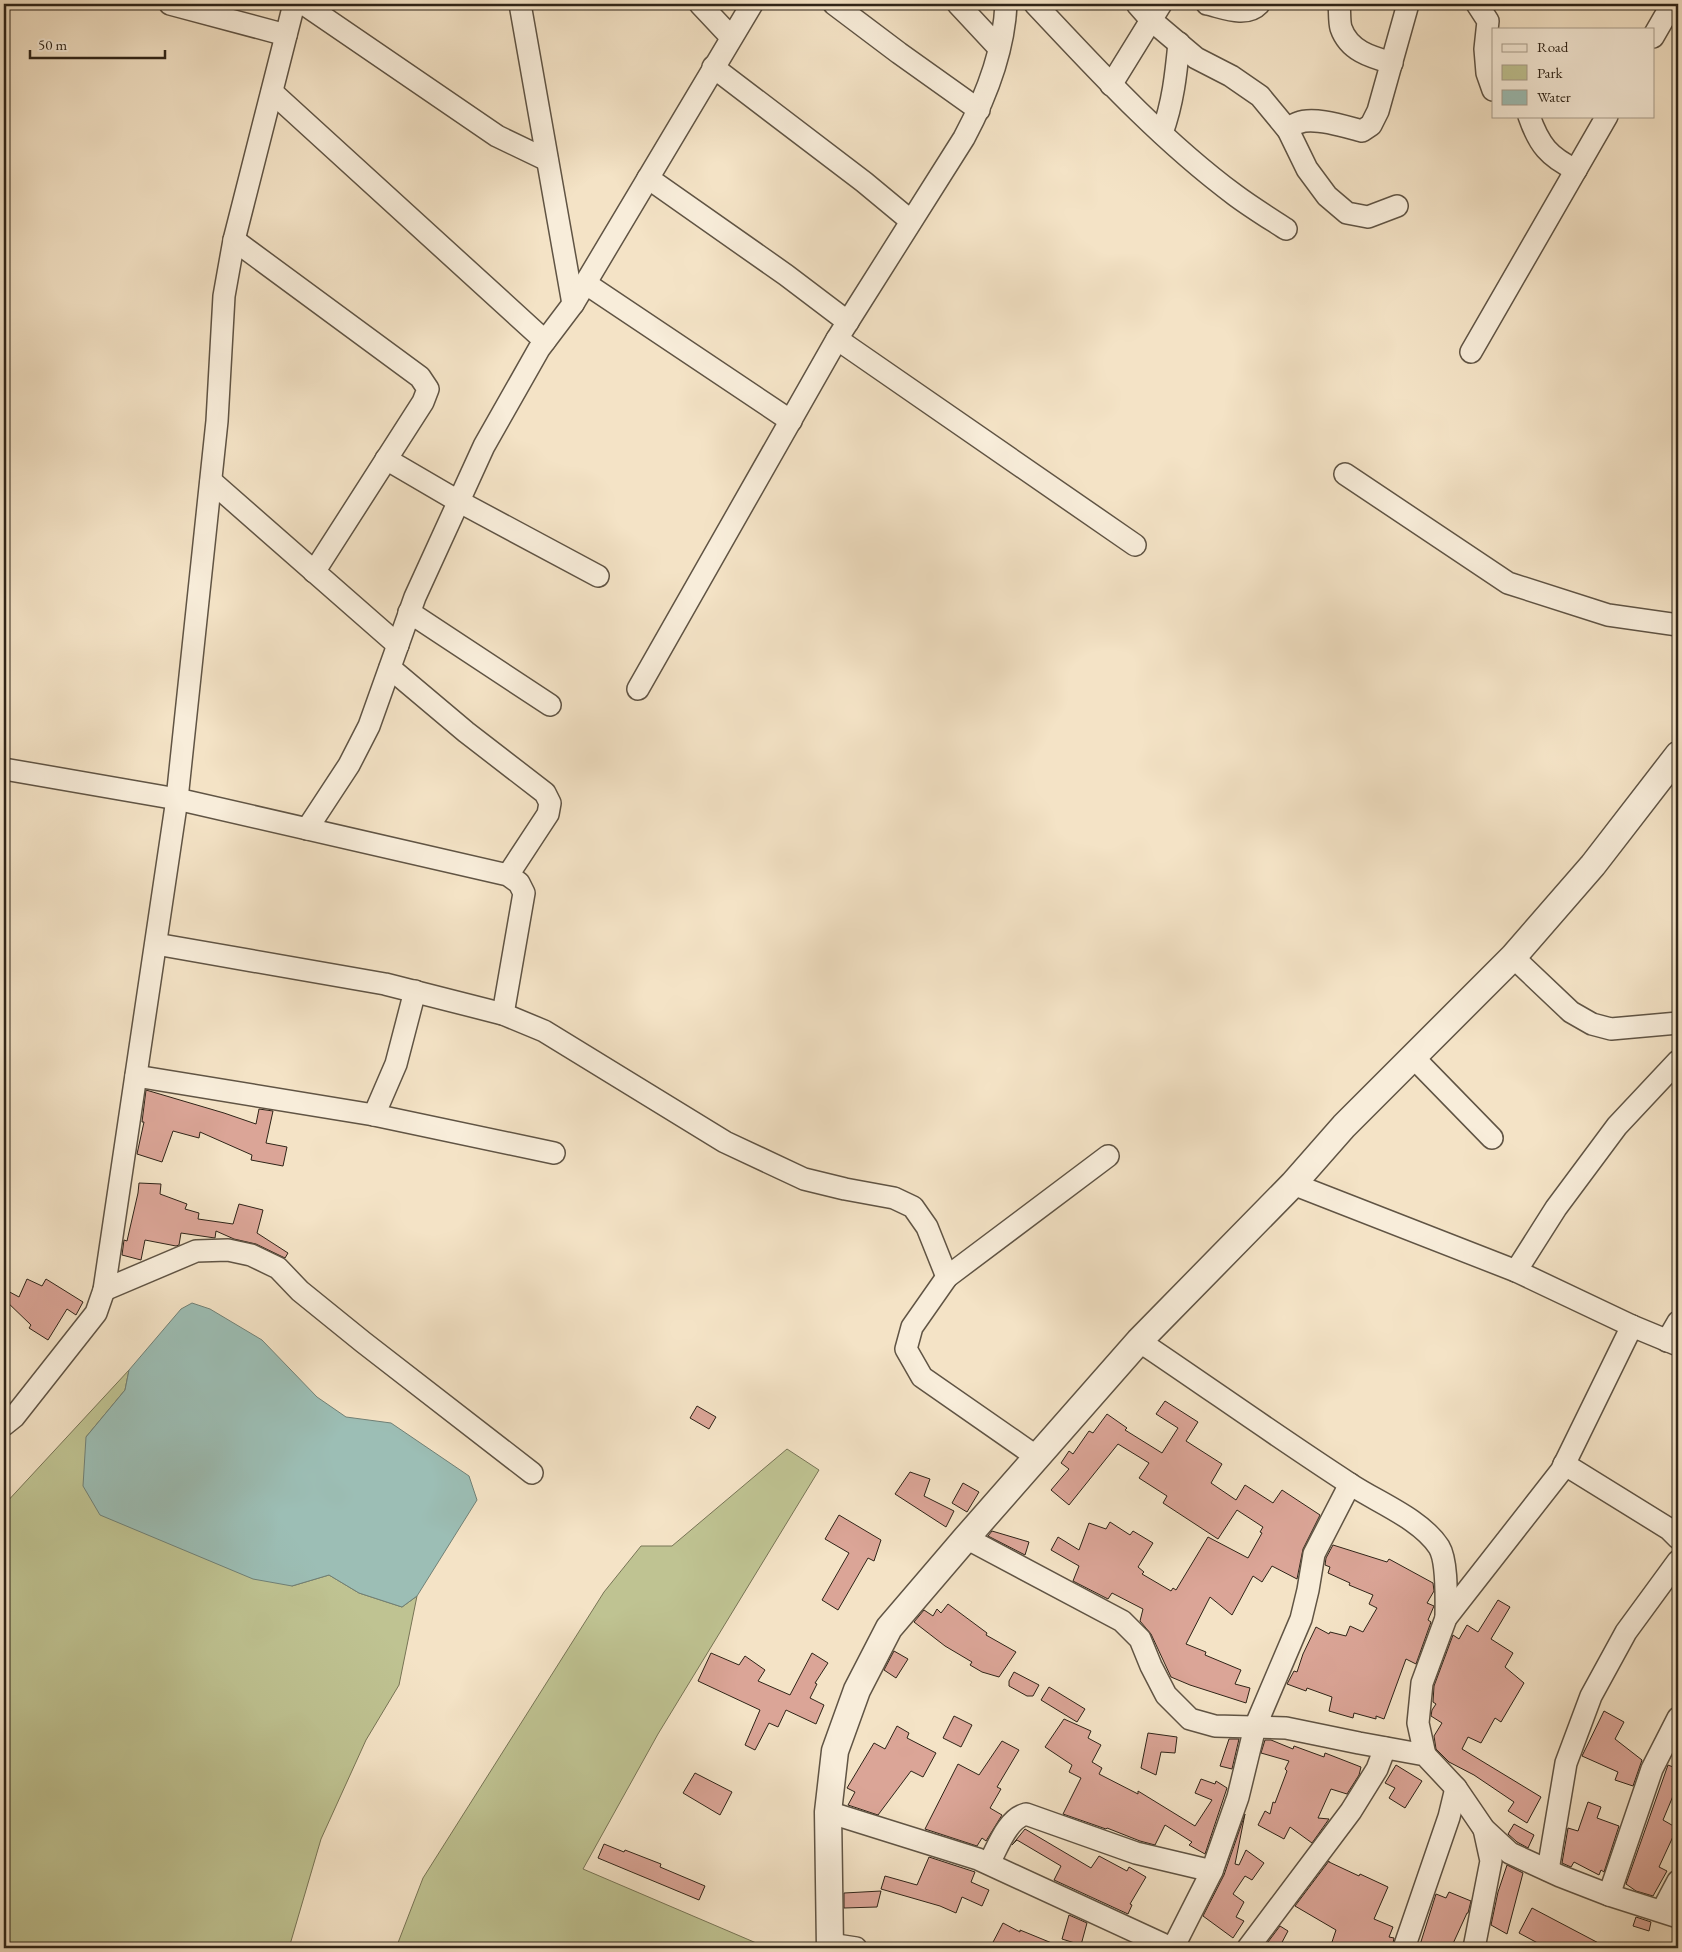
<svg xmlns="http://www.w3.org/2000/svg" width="1682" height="1952" font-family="'EB Garamond',serif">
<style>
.green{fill:#bfc392;stroke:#777455}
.water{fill:#9cbeb5;stroke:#708076}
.building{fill:#dba597;stroke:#2f2418}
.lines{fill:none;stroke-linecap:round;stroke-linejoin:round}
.minor-casing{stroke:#605444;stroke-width:24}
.tertiary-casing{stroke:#605444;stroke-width:29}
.minor{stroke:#f8edda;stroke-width:21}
.tertiary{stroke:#f8edda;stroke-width:26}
</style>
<rect width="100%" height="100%" fill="#f4e3c6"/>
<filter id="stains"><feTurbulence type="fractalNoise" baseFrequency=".004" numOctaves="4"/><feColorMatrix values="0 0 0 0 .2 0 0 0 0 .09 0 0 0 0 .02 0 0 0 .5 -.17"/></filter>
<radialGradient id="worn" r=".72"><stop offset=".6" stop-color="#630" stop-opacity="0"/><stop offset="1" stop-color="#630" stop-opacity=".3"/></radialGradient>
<g class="green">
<path d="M 129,1370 L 125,1390 L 86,1437 L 292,1586 L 329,1575 L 359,1593 L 402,1607 L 417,1596 L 399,1685 L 366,1740 L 321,1839 L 289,1948 L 4,1948 L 4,1505 Z"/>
<path d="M 787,1449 L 819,1470 L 658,1734 L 583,1869 L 768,1948 L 396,1948 L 423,1878 L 604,1592 L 641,1546 L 672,1546 Z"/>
</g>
<path class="water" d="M 192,1303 L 210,1309 L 262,1340 L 317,1397 L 346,1417 L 391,1423 L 469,1476 L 477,1500 L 417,1596 L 402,1607 L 359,1593 L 329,1575 L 292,1586 L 253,1579 L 100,1515 L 83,1486 L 86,1437 L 125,1390 L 129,1370 L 181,1309 Z"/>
<g class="building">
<path d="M 146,1090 L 224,1113 L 256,1124 L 259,1109 L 273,1111 L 266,1143 L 287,1147 L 283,1166 L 251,1160 L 252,1155 L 200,1132 L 199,1138 L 173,1131 L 162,1162 L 137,1154 L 144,1122 L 142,1122 Z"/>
<path d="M 139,1183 L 161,1184 L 160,1194 L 187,1204 L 185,1209 L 199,1213 L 198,1219 L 233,1224 L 239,1204 L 263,1210 L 257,1233 L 288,1253 L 285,1258 L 256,1244 L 234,1239 L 216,1231 L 215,1238 L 181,1233 L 179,1245 L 176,1246 L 145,1240 L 141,1260 L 122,1255 L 124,1240 L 127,1241 L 138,1193 Z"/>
<path d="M 27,1279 L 42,1286 L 46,1279 L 83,1302 L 76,1315 L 67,1309 L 48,1340 L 29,1328 L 31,1325 L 4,1299 L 4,1289 L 19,1297 Z"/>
<path d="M 1165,1401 L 1198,1422 L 1186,1441 L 1222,1464 L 1211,1483 L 1236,1500 L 1245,1485 L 1273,1503 L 1282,1490 L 1320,1515 L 1303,1549 L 1297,1579 L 1272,1566 L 1262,1582 L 1253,1576 L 1232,1615 L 1210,1597 L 1186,1644 L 1206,1652 L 1205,1655 L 1241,1670 L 1235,1684 L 1250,1688 L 1246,1703 L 1190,1685 L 1171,1677 L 1151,1634 L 1140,1621 L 1143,1609 L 1112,1593 L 1108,1599 L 1073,1581 L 1079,1566 L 1051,1550 L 1058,1537 L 1079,1550 L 1089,1523 L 1106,1529 L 1110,1522 L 1130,1535 L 1133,1531 L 1153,1543 L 1138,1567 L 1144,1572 L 1142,1574 L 1171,1591 L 1173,1588 L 1176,1590 L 1208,1537 L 1248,1558 L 1262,1533 L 1260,1532 L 1263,1527 L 1237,1510 L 1218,1539 L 1163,1503 L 1167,1496 L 1139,1478 L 1149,1463 L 1118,1444 L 1069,1505 L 1051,1490 L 1069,1469 L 1061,1463 L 1069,1451 L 1073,1454 L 1089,1431 L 1093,1433 L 1107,1414 L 1127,1428 L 1125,1430 L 1162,1453 L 1178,1428 L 1156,1414 Z"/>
<path d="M 697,1406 L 716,1417 L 709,1429 L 690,1418 Z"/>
<path d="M 910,1472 L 930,1479 L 924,1496 L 954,1511 L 946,1527 L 895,1494 Z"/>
<path d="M 963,1483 L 979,1492 L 967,1512 L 952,1503 Z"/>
<path d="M 839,1515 L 881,1540 L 874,1561 L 868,1558 L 838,1610 L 822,1600 L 849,1553 L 825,1539 Z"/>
<path d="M 992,1531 L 1029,1542 L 1025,1555 L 988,1536 Z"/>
<path d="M 1333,1545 L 1387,1562 L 1389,1559 L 1433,1583 L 1434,1591 L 1427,1603 L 1434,1606 L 1428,1620 L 1431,1622 L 1416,1664 L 1406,1659 L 1384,1719 L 1376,1716 L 1376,1719 L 1354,1713 L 1353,1718 L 1329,1711 L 1332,1697 L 1307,1688 L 1306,1691 L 1287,1684 L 1294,1671 L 1297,1672 L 1303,1654 L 1316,1627 L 1329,1634 L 1330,1632 L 1346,1636 L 1350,1626 L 1363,1632 L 1377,1608 L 1369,1604 L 1373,1595 L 1349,1585 L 1350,1583 L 1328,1573 L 1330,1567 L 1325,1565 L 1326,1558 Z"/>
<path d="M 1498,1600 L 1510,1607 L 1491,1639 L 1513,1653 L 1505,1667 L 1524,1683 L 1501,1722 L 1495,1718 L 1481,1743 L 1468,1737 L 1462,1749 L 1541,1797 L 1527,1823 L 1508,1811 L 1514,1802 L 1474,1775 L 1449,1762 L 1436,1749 L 1434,1736 L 1442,1723 L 1431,1716 L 1432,1710 L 1436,1704 L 1433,1702 L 1434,1686 L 1453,1635 L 1459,1639 L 1467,1625 L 1478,1632 Z"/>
<path d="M 948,1604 L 987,1633 L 986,1635 L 1016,1652 L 999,1677 L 982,1672 L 970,1665 L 972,1662 L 945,1646 L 914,1622 L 924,1610 L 933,1616 L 937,1609 L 941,1613 Z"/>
<path d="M 894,1651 L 908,1659 L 896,1678 L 884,1670 Z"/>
<path d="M 711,1653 L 739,1665 L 745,1656 L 765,1670 L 758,1681 L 790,1695 L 812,1653 L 828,1663 L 815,1683 L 817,1684 L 810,1698 L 824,1705 L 816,1724 L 786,1710 L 778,1727 L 769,1723 L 755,1750 L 745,1745 L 760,1710 L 698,1681 Z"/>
<path d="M 1014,1672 L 1039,1685 L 1033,1696 L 1027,1696 L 1009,1686 L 1009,1681 Z"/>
<path d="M 1049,1687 L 1085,1709 L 1077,1722 L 1041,1700 Z"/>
<path d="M 1604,1711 L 1624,1722 L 1615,1739 L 1642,1760 L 1633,1786 L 1615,1780 L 1618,1772 L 1582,1756 Z"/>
<path d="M 954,1716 L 972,1725 L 961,1747 L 943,1738 Z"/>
<path d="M 1064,1719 L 1091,1731 L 1088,1738 L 1101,1745 L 1092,1762 L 1102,1768 L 1099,1774 L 1138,1794 L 1138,1791 L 1195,1826 L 1212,1800 L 1195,1793 L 1201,1779 L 1215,1784 L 1216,1781 L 1227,1788 L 1205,1854 L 1189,1845 L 1192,1842 L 1165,1825 L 1155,1845 L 1140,1841 L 1107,1828 L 1106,1829 L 1063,1814 L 1081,1778 L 1069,1772 L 1072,1765 L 1045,1747 Z"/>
<path d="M 897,1726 L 909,1733 L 907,1738 L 936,1753 L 923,1777 L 911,1771 L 878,1815 L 848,1805 L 855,1792 L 847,1788 L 874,1743 L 885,1749 Z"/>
<path d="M 1148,1733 L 1177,1737 L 1175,1753 L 1161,1752 L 1156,1775 L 1141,1768 Z"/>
<path d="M 1229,1739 L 1239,1739 L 1232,1769 L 1220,1766 Z"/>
<path d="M 1265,1740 L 1271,1740 L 1293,1749 L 1294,1746 L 1324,1757 L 1325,1753 L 1361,1767 L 1359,1775 L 1347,1794 L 1331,1789 L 1318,1818 L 1329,1819 L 1312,1843 L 1290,1827 L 1284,1839 L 1258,1825 L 1265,1811 L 1270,1814 L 1273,1802 L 1275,1803 L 1287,1771 L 1285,1769 L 1289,1761 L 1261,1753 Z"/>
<path d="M 1002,1741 L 1019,1750 L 997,1787 L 1001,1789 L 990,1808 L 1002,1815 L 986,1841 L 982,1838 L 977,1846 L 925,1829 L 958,1764 L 979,1775 Z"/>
<path d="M 1396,1765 L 1422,1781 L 1405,1808 L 1389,1798 L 1395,1788 L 1385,1783 Z"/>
<path d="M 1668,1765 L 1678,1769 L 1678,1784 L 1663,1820 L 1677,1828 L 1659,1867 L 1667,1871 L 1653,1896 L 1636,1891 L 1626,1884 Z"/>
<path d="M 695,1773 L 732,1792 L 720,1815 L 683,1793 Z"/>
<path d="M 1588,1802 L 1601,1807 L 1597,1818 L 1619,1826 L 1604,1872 L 1601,1870 L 1599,1875 L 1574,1862 L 1571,1867 L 1562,1863 L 1568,1828 L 1578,1831 Z"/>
<path d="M 1245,1814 L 1235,1864 L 1239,1865 L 1246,1850 L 1264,1863 L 1252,1880 L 1245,1876 L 1233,1894 L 1244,1902 L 1236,1917 L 1244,1921 L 1233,1938 L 1203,1916 L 1224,1875 Z"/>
<path d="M 1514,1824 L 1534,1835 L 1528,1848 L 1517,1842 L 1508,1834 Z"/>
<path d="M 1025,1829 L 1091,1868 L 1099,1856 L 1127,1871 L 1129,1867 L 1146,1877 L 1130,1904 L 1132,1905 L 1128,1914 L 1054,1880 L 1061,1866 L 1017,1840 L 1012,1845 Z"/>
<path d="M 604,1844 L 624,1852 L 625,1850 L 661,1864 L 660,1867 L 705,1886 L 699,1900 L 598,1858 Z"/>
<path d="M 929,1857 L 975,1872 L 971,1882 L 989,1890 L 982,1906 L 962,1897 L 956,1913 L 940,1906 L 881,1889 L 885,1876 L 917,1885 Z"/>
<path d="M 1329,1861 L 1329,1862 L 1359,1876 L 1360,1874 L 1388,1887 L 1374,1919 L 1393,1927 L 1389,1937 L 1394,1938 L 1392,1948 L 1330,1948 L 1336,1930 L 1295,1906 Z"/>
<path d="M 1507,1865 L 1523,1873 L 1507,1934 L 1491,1925 L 1498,1892 Z"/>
<path d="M 881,1891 L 877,1907 L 844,1908 L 844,1893 Z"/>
<path d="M 1449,1892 L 1471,1901 L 1468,1913 L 1467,1913 L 1451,1948 L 1419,1948 L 1436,1894 L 1446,1898 Z"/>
<path d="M 1532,1908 L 1608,1948 L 1547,1948 L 1519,1933 Z"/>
<path d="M 1069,1915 L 1087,1923 L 1081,1945 L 1062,1939 Z"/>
<path d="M 1636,1917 L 1651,1922 L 1649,1931 L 1633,1926 Z"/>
<path d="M 1003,1923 L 1020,1932 L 1020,1930 L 1064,1948 L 990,1948 Z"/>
<path d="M 1280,1926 L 1288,1931 L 1279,1948 L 1270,1948 L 1265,1946 Z"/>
</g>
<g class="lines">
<g class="minor-casing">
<g id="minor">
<path d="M 170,4 L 286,35"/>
<path d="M 304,4 L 497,136 L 547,160"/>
<path d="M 520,4 L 573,304"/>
<path d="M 700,4 L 731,37"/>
<path d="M 834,4 L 899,53 L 979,110"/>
<path d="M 958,4 L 999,48"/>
<path d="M 1035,4 C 1098,71 1161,140 1235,195 C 1251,207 1269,218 1286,229"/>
<path d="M 1137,4 L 1151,20 L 1196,58 L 1231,76 L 1260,96 L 1288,130 L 1307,169 L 1327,196 L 1347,213 L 1368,217 L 1397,206"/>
<path d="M 1207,4 C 1222,7 1246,18 1259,4"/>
<path d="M 1339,4 C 1340,11 1339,21 1341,28 C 1349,51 1371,57 1392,63"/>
<path d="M 1477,4 L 1488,21 L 1485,49 L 1487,73 L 1493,90"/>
<path d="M 1653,37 L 1672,4"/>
<path d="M 713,67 L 864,182 L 911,221"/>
<path d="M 1111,85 L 1161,4"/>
<path d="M 272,92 L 545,341"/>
<path d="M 1529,116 C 1539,145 1549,157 1576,170"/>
<path d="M 1288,130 C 1291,128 1294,124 1298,123 C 1314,116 1346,127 1362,131 L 1371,125 L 1378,111 L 1408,4"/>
<path d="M 1162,133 C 1173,103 1176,74 1179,43"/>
<path d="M 648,178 L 786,275 L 848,322"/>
<path d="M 234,240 L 420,377 L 428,389 L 423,402 L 314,572"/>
<path d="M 585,283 L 791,421"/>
<path d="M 837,339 L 1135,545"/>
<path d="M 1471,352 L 1607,116"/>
<path d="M 386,459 L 458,501 L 598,576"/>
<path d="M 1345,474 L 1508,583 L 1608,615 L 1678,625"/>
<path d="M 211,481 L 398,645"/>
<path d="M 409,612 L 550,705"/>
<path d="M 390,668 L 466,732 L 545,793 L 550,803 L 548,814 L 508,875"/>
<path d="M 638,689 L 837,339 L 964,138 C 986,97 1004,51 1006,4"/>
<path d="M 4,769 L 177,799 L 508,875 L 519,883 L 524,893 L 503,1014"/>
<path d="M 307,829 L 349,765 L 369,726 L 415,597 L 484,446 L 539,349 L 573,304 L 752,4"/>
<path d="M 156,944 L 385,984 L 503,1014 L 544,1031 L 725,1142 L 804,1179 L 845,1189 L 894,1198 L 913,1207 L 927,1227 L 947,1277"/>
<path d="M 1513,957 L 1571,1012 L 1592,1024 L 1611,1029 L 1678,1023"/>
<path d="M 1413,1057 L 1492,1138"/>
<path d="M 136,1076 L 374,1115 L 554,1153"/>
<path d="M 374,1115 L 396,1064 L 415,991"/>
<path d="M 1293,1184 L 1516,1271 L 1632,1326 L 1678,1345"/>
<path d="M 1516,1271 L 1556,1208 L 1617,1126 L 1678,1061"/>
<path d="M 104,1290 L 196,1251 L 228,1250 L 251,1255 L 278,1268 L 300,1291 L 363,1342 L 532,1473"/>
<path d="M 1139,1341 C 1209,1388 1279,1438 1350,1484 C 1377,1502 1421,1519 1439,1547 C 1448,1562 1446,1600 1446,1618"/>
<path d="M 1667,1341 L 1678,1322"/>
<path d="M 4,1425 L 14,1417 L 96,1313 L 104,1290 L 177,799 L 217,421 L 224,296 L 234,240 L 294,4"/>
<path d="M 1037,1457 L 922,1377 L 906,1349 L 912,1327 L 947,1277 L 1108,1156"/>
<path d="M 1564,1464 L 1669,1529 L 1678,1538"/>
<path d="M 966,1538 L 1122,1621 L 1140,1639 L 1151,1666 L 1166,1695 L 1190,1719 L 1215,1726 L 1286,1728 L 1359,1743 L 1425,1755 L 1456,1788 L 1484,1829 L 1510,1853 L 1560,1876 L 1609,1895 L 1678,1917"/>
<path d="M 1425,1755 L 1418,1723 L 1422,1683 L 1446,1618 L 1561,1471 L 1632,1326"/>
<path d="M 828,1812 L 978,1859 L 1171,1948"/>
<path d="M 989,1863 C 998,1847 1007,1819 1026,1814 L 1136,1853 L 1212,1871"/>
<path d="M 1548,1870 L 1566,1763 L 1591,1696 L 1626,1632 L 1678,1561"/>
<path d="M 1609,1895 L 1652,1769 L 1678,1718"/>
<path d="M 1662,1911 L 1678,1881"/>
<path d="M 830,1944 L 856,1948"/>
<path d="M 1173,1948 L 1212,1871 L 1238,1797 L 1255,1727 L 1301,1619 L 1308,1590 L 1314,1554 L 1350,1484"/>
<path d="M 1248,1948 L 1351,1811 L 1377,1769 L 1385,1748"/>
<path d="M 1404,1948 L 1449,1817 L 1456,1788"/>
<path d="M 1474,1948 L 1491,1861 L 1484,1829"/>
</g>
</g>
<g class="tertiary-casing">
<path id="tertiary" d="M 830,1948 L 828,1812 L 835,1751 L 857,1690 L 889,1628 L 966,1538 L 1139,1341 L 1293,1184 L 1344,1126 L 1513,957 L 1593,865 L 1678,755"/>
</g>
<use href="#minor" class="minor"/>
<use href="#tertiary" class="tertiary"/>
</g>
<rect width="1682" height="1952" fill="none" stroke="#f4e3c6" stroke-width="20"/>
<rect x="5" y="5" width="1672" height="1942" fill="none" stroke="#2f2418" stroke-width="2.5"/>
<rect x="10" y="10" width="1662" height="1932" fill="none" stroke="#2f2418"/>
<rect x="1492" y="28" width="162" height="90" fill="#f8edda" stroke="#a89d8c"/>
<rect x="1502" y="44" width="25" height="8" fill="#f8edda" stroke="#a89d8c"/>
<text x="1537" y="52" font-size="15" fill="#2f2418">Road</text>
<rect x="1502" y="65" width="25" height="15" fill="#bfc392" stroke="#a89d8c"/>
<text x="1537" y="78" font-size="15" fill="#2f2418">Park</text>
<rect x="1502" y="90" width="25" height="15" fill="#9cbeb5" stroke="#a89d8c"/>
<text x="1537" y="102" font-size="15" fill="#2f2418">Water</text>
<path d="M30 50v8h135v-8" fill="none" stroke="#2f2418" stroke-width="2.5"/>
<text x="38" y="50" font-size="15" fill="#2f2418" stroke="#f8edda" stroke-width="4" paint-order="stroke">50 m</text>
<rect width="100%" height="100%" filter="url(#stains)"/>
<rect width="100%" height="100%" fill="url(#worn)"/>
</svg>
